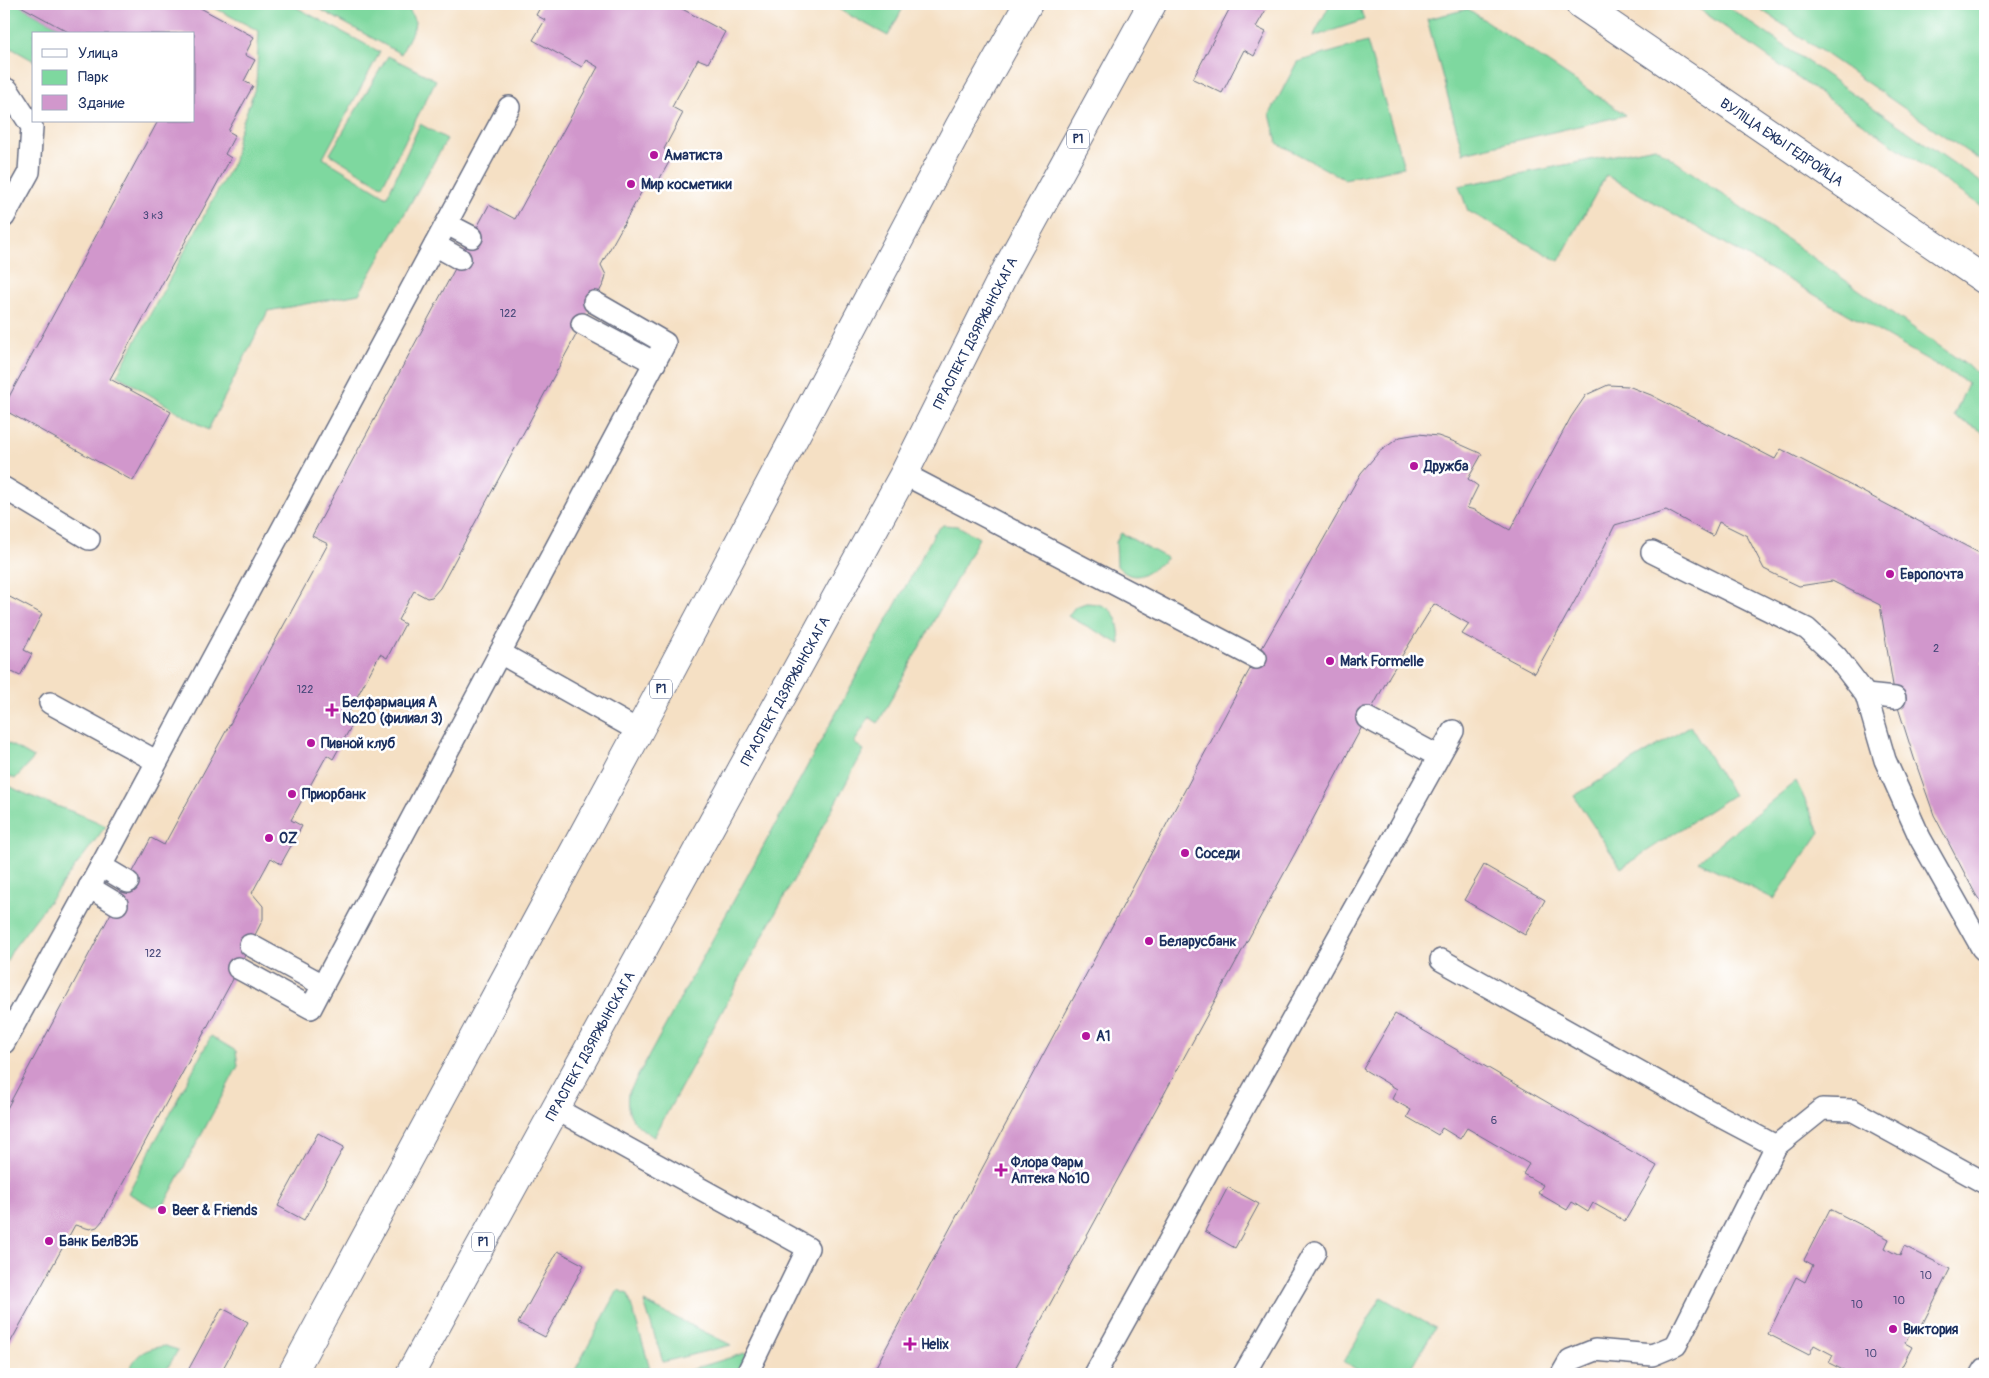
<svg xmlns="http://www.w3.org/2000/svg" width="1989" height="1378" font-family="Pangolin,sans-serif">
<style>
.green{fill:#7ed89f;stroke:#4c847e}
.building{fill:#d197cc}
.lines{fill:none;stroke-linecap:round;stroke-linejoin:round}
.lane-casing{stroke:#676d82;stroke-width:24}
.street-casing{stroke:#676d82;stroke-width:30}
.primary-casing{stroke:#676d82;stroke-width:30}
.lane{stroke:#fff;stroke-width:21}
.street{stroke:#fff;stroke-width:28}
.primary{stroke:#fff;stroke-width:28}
.poi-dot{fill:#b5179e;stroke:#fff;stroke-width:2}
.labels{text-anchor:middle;stroke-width:5;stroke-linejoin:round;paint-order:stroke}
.number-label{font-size:11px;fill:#48497a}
.shield{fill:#fff;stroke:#5f6d8e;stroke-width:1}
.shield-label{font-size:12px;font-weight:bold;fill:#1b2f5e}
.street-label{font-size:14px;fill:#1b2f5e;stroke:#fff}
.poi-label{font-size:14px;font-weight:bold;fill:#1b2f5e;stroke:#fff;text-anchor:start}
</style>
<rect width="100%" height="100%" fill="#fff"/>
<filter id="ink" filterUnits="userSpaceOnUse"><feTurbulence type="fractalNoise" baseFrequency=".02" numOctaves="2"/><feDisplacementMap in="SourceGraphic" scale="10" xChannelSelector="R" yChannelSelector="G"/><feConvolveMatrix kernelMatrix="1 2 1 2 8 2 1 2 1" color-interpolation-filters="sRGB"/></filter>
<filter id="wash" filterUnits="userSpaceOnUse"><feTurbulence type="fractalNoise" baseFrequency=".0096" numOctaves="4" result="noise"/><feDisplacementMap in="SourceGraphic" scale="20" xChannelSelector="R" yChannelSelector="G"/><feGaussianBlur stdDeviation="1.12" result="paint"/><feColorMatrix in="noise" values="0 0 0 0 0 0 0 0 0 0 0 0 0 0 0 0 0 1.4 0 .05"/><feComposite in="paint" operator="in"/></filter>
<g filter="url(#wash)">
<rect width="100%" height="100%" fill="#f5e0c4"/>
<g class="green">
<path d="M 4,4 L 17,4 L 72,34 L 34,34 L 34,61 L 4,44 Z"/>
<path d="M 207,4 L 290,4 L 380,52 L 323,158 L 387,197 L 420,124 L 447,139 L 359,294 L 268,311 L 208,430 L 117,375 L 234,161 L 238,136 L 256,85 L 259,31 Z"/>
<path d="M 316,4 L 396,4 L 410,11 L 415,22 L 414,28 L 401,54 L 314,6 Z"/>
<path d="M 843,4 L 905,4 L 888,36 L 840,10 Z"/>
<path d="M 1330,4 L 1359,4 L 1364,20 L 1313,37 Z"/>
<path d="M 1692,4 L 1724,4 L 1985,185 L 1985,209 Z"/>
<path d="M 1753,4 L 1985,4 L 1985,164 Z"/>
<path d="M 1468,9 L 1626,115 L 1463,153 L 1427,19 Z"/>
<path d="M 1367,42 L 1404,167 L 1344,179 L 1277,143 L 1270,114 L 1297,62 Z"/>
<path d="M 388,56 L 436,80 L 382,186 L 330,154 Z"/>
<path d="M 1655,147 L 1985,378 L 1985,433 L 1954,416 L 1968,383 L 1606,175 L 1559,261 L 1468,211 L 1459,186 Z"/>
<path d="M 943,525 L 958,526 L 979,538 L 878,723 L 869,717 L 854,743 L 864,750 L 654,1137 C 636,1126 625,1116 628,1094 L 932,538 L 934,533 Z"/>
<path d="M 1121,533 L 1167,558 C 1150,572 1135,586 1117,566 L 1116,542 Z"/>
<path d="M 1086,603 C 1115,604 1119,617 1120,644 L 1068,616 L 1075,607 Z"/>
<path d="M 1690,726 L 1733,795 L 1621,868 L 1574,796 Z"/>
<path d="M 4,741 L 34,758 L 15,779 L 4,773 Z"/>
<path d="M 1796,781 L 1820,832 L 1774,899 L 1698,861 Z"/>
<path d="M 4,783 C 36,802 73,809 106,826 L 13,949 L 4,966 Z"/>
<path d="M 211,1036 L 236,1051 L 238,1066 L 165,1203 L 153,1207 L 128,1193 Z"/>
<path d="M 618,1290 L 628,1294 L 650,1368 L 591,1374 L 573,1374 Z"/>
<path d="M 1381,1297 L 1435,1328 L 1408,1374 L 1365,1374 L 1344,1362 Z"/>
<path d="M 644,1302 L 731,1345 L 663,1362 Z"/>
<path d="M 165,1346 L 178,1350 L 164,1374 L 128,1374 C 135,1354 144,1349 165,1346 Z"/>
<path d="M 745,1353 L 750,1356 L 740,1374 L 677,1374 Z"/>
</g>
<g id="blocks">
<g class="building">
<path d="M 17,4 L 193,4 L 254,37 L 245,55 L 255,60 L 244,81 L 253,86 L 228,131 L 235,135 L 225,154 L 231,158 L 110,379 L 171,412 L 133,481 L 4,410 L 4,406 L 158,121 L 194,121 L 194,34 L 72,34 Z"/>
<path d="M 542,4 L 673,4 L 725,32 L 708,63 L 698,59 L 672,107 L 683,113 L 664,149 L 673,155 L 655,187 L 647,182 L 601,265 L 606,275 L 604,283 L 440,588 L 432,597 L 427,598 L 414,591 L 398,620 L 405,624 L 387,658 L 380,654 L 344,721 L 352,725 L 333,759 L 327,755 L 291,820 L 302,826 L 281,864 L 271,858 L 252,893 L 263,906 L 263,919 L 232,981 L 103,1220 L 97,1227 L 90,1229 L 75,1225 L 4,1354 L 4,1114 L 151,838 L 164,845 L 328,544 L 312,536 L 489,205 L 515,219 L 598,67 L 586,60 L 582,67 L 533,40 L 545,20 L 536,15 Z"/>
<path d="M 1232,4 L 1259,4 L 1267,8 L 1256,27 L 1266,32 L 1254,56 L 1244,50 L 1222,93 L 1193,79 Z"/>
<path d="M 1608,385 L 1628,386 L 1651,395 L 1775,459 L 1781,449 L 1985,556 L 1985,661 L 1982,662 L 1985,675 L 1985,908 L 1976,895 L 1934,815 L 1914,758 L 1895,698 L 1880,605 L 1832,581 L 1799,586 L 1780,577 L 1764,569 L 1747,536 L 1719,522 L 1713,536 L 1666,510 L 1615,525 L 1599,557 L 1535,673 L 1462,634 L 1469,624 L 1434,604 L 1390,675 L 1351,747 L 1294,855 L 1012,1374 L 872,1374 L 1245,678 L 1361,473 L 1379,452 L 1400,437 L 1418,434 L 1438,436 L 1455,442 L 1482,454 L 1468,479 L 1478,486 L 1467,508 L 1475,510 L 1510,530 L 1571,417 L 1586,395 Z"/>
<path d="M 4,594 L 42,614 L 24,650 L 32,654 L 20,676 L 4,668 Z"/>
<path d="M 1484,865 L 1545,900 L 1525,935 L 1464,900 Z"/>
<path d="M 1395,1014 L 1657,1166 L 1625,1221 L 1593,1203 L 1588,1212 L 1572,1202 L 1567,1210 L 1538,1193 L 1543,1185 L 1523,1174 L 1529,1164 L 1467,1128 L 1460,1139 L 1442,1128 L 1438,1135 L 1407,1117 L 1411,1110 L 1392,1099 L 1397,1089 L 1363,1069 Z"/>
<path d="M 318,1133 L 344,1147 L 304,1220 L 278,1206 Z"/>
<path d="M 1228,1187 L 1259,1204 L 1235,1248 L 1205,1231 Z"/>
<path d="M 1830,1209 L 1889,1239 L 1885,1248 L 1892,1252 L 1900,1256 L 1904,1246 L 1950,1269 L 1919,1331 L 1913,1327 L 1905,1343 L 1912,1347 L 1898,1374 L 1851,1374 L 1829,1363 L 1833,1355 L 1814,1345 L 1809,1355 L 1768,1334 L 1796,1277 L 1805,1282 L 1813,1265 L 1804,1260 Z"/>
<path d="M 558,1251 L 584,1265 L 545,1337 L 518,1323 Z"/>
<path d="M 222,1308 L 248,1322 L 220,1374 L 186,1374 Z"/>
</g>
</g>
</g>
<g filter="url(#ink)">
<use href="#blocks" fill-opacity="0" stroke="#676d82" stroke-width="1"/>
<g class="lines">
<g class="lane-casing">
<g id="lane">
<path d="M 4,88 L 8,90 L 32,127 L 29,172 L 4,217"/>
<path d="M 447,224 L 472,237"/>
<path d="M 435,245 L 460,259"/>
<path d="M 582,324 L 655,363"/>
<path d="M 904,474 L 1256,658"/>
<path d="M 4,488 L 89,539"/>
<path d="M 1652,552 L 1807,629 L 1836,656 L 1866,695 L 1885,760 L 1920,838 L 1982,948 L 1985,951"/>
<path d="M 500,653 L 639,731"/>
<path d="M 1866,695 L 1895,698"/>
<path d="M 50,703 L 156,761"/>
<path d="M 1367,718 L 1438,756"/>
<path d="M 101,866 L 128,882"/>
<path d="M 89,887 L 117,904"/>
<path d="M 250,945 L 323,985"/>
<path d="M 1441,960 L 1706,1109 L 1776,1146"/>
<path d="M 238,968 L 311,1008 L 323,985 L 665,343 L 594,302"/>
<path d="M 4,1043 L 101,866 L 509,107"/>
<path d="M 556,1109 L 808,1248 L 747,1374"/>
<path d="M 1095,1374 L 1453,731"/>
<path d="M 1244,1374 L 1315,1252"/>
<path d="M 1562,1374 L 1570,1360 L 1595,1350 L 1652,1355 L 1676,1345 L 1776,1146 L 1822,1109 L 1852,1110 L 1985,1183"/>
<path d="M 1982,1374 L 1985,1369"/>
</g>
</g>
<g class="street-casing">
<path id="street" d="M 1580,4 L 1985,280"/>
</g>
<g class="primary-casing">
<g id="primary">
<path d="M 292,1374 L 639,731 L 960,125 L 1028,4"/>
<path d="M 410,1374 L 904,474 L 1004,274 L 1152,4"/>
</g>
</g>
<use href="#lane" class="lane"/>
<use href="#street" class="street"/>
<use href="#primary" class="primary"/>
</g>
</g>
<g class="poi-dot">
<circle cx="654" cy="155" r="5"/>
<circle cx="631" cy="184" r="5"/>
<circle cx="1414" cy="466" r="5"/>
<circle cx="1890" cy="574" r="5"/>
<circle cx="1330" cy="661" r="5"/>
<path d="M329.5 702.5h5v5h5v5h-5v5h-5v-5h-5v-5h5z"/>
<circle cx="311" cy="743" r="5"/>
<circle cx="292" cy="794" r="5"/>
<circle cx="269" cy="838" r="5"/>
<circle cx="1185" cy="853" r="5"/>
<circle cx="1149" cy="941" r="5"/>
<circle cx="1086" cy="1036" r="5"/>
<path d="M998.5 1162.5h5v5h5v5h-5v5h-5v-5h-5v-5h5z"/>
<circle cx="162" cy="1210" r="5"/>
<circle cx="49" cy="1241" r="5"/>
<circle cx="1893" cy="1329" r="5"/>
<path d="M907.5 1336.5h5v5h5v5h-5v5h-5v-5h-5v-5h5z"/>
</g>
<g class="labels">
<g class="number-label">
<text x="153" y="219">3 к3</text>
<text x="508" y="317">122</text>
<text x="1936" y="652">2</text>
<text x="305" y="693">122</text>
<text x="153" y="957">122</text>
<text x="1494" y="1124">6</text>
<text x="1926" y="1279">10</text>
<text x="1899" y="1304">10</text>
<text x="1857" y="1308">10</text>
<text x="1871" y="1357">10</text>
</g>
<g class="shield">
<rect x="1067" y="129.5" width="22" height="19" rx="4"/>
<rect x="650" y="679.5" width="22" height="19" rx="4"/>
<rect x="472" y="1232.5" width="22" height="19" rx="4"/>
</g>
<g class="shield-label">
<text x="1078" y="143">Р1</text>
<text x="661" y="693">Р1</text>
<text x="483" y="1246">Р1</text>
</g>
<g class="street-label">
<text transform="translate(1782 142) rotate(34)" y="5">ВУЛІЦА ЕЖЫ ГЕДРОЙЦА</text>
<text transform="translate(975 333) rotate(-63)" y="5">ПРАСПЕКТ ДЗЯРЖЫНСКАГА</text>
<text transform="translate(785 691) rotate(-61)" y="5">ПРАСПЕКТ ДЗЯРЖЫНСКАГА</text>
<text transform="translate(590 1046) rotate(-61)" y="5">ПРАСПЕКТ ДЗЯРЖЫНСКАГА</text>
</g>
<g class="poi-label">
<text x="664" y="160">Аматиста</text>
<text x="641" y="189">Мир косметики</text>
<text x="1424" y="471">Дружба</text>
<text x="1900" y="579">Европочта</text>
<text x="1340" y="666">Mark Formelle</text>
<text x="342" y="707">Белфармация А<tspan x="342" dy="16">№20 (филиал 3)</tspan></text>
<text x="321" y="748">Пивной клуб</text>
<text x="302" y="799">Приорбанк</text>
<text x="279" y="843">OZ</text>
<text x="1195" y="858">Соседи</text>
<text x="1159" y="946">Беларусбанк</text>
<text x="1096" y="1041">A1</text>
<text x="1011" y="1167">Флора Фарм<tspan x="1011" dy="16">Аптека №10</tspan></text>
<text x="172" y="1215">Beer &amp; Friends</text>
<text x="59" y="1246">Банк БелВЭБ</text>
<text x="1903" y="1334">Виктория</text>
<text x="921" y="1349">Helix</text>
</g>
</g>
<rect width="1989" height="1378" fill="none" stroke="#fff" stroke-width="20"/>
<rect x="32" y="32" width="162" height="90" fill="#ffffff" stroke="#a4acbf"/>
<rect x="42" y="49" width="25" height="8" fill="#ffffff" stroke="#a4acbf"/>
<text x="78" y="58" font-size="15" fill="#1b2f5e">Улица</text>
<rect x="42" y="70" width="25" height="15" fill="#7ed89f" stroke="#a4acbf"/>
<text x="78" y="82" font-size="15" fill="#1b2f5e">Парк</text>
<rect x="42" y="95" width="25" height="15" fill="#d197cc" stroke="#a4acbf"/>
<text x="78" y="108" font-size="15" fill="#1b2f5e">Здание</text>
</svg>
